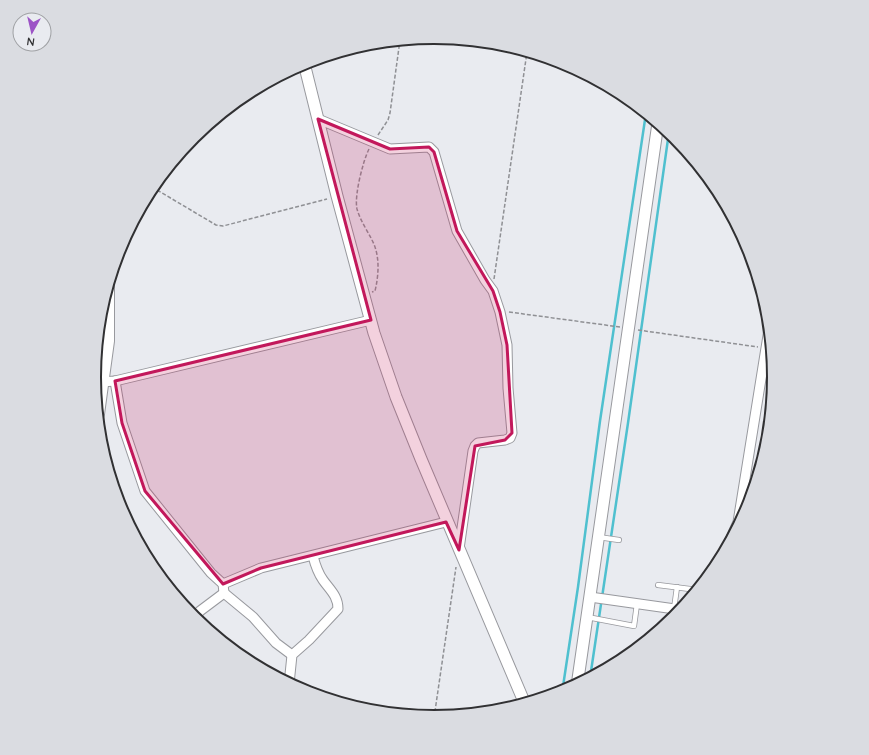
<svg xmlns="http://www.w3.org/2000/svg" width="869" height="755" font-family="Quicksand,sans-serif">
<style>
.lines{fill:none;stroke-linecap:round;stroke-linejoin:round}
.stream{stroke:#4fc0cf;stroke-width:2.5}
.service-casing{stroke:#98999e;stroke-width:6}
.minor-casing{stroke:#98999e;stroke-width:11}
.tertiary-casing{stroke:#98999e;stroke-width:13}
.secondary-casing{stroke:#98999e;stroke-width:14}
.path{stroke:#8f9094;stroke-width:1.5;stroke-dasharray:4 2;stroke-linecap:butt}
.service{stroke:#fff;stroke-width:4.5}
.minor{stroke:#fff;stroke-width:9}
.tertiary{stroke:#fff;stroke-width:11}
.secondary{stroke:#fff;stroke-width:12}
.marked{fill:#c2185b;fill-opacity:0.2;stroke:#c2185b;stroke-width:3;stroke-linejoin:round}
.rim{fill:none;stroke:#313133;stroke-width:2}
</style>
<rect width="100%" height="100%" fill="#e9ebf0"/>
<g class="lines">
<g class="stream">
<path d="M 590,678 L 628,423 L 669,132"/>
<path d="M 562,693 L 578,587 L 600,421 L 646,113"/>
</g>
<g class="service-casing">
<g id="service">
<path d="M 598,537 L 619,540"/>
<path d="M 658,585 L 698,590"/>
<path d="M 674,609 L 677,587"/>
<path d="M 587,617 L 634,626 L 637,604"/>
</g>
</g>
<g class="minor-casing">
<g id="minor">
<path d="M 318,119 L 390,149 L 429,147 L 434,152 L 457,231 L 485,280 L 493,291 L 500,312 L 507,345 L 508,388 L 512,433 L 510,438 L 505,440 L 478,443 L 475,446 L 473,451 L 459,549"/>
<path d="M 115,381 L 122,423 L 145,491 L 211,573 L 223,584 L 224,593"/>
<path d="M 102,382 L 115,381 L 371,320"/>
<path d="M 722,558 L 738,522 L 770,323"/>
<path d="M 223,584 L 261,568 L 446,522"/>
<path d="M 224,593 L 253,617 L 276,643 L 292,655"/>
<path d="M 590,597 L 682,610"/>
<path d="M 194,618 L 200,611 L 224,593"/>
<path d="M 289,684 L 292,655 L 309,640 L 338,609 C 338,596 330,590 323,580 C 318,573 315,564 313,556"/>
</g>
</g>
<g class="tertiary-casing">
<g id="tertiary">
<path d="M 304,63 L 337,196 L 374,333 L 396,397 L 421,459 L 525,704"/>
<path d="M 577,686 L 658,123"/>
</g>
</g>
<g class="secondary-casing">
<path id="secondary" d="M 98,414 L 108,341 L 108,287"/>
</g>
<g class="path">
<path d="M 378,135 L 388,120 L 390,113 L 400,40"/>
<path d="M 369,149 C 363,161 354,196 357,209 C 360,220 367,230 372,240 C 380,255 379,274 375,291 L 372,292"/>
<path d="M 152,187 L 216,225 L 223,226 L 327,199"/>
<path d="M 494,279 L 527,52"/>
<path d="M 509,312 L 620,327"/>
<path d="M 638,330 L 758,347"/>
<path d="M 434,718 L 456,567"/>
</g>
<use href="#service" class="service"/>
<use href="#minor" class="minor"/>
<use href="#tertiary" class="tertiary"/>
<use href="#secondary" class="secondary"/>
</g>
<path class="marked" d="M 318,119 L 390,149 L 429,147 L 434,152 L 457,231 L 493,291 L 500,312 L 507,345 L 512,433 L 505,440 L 475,446 L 459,550 L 446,522 L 261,568 L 223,584 L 145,491 L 122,423 L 115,381 L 371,320 Z"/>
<path d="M0 0H869V755H0ZM101 377a333 333 0 1 1 666 0a333 333 0 1 1-666 0Z" fill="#dadce1" fill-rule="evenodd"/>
<path class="rim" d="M101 377a333 333 0 1 1 666 0a333 333 0 1 1-666 0Z"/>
<g transform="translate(32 32) rotate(188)"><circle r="19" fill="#e9ebf0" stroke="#9fa1a4"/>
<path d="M0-3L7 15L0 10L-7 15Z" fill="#9c53c6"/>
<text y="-6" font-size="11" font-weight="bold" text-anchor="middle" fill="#313133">N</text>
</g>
</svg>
